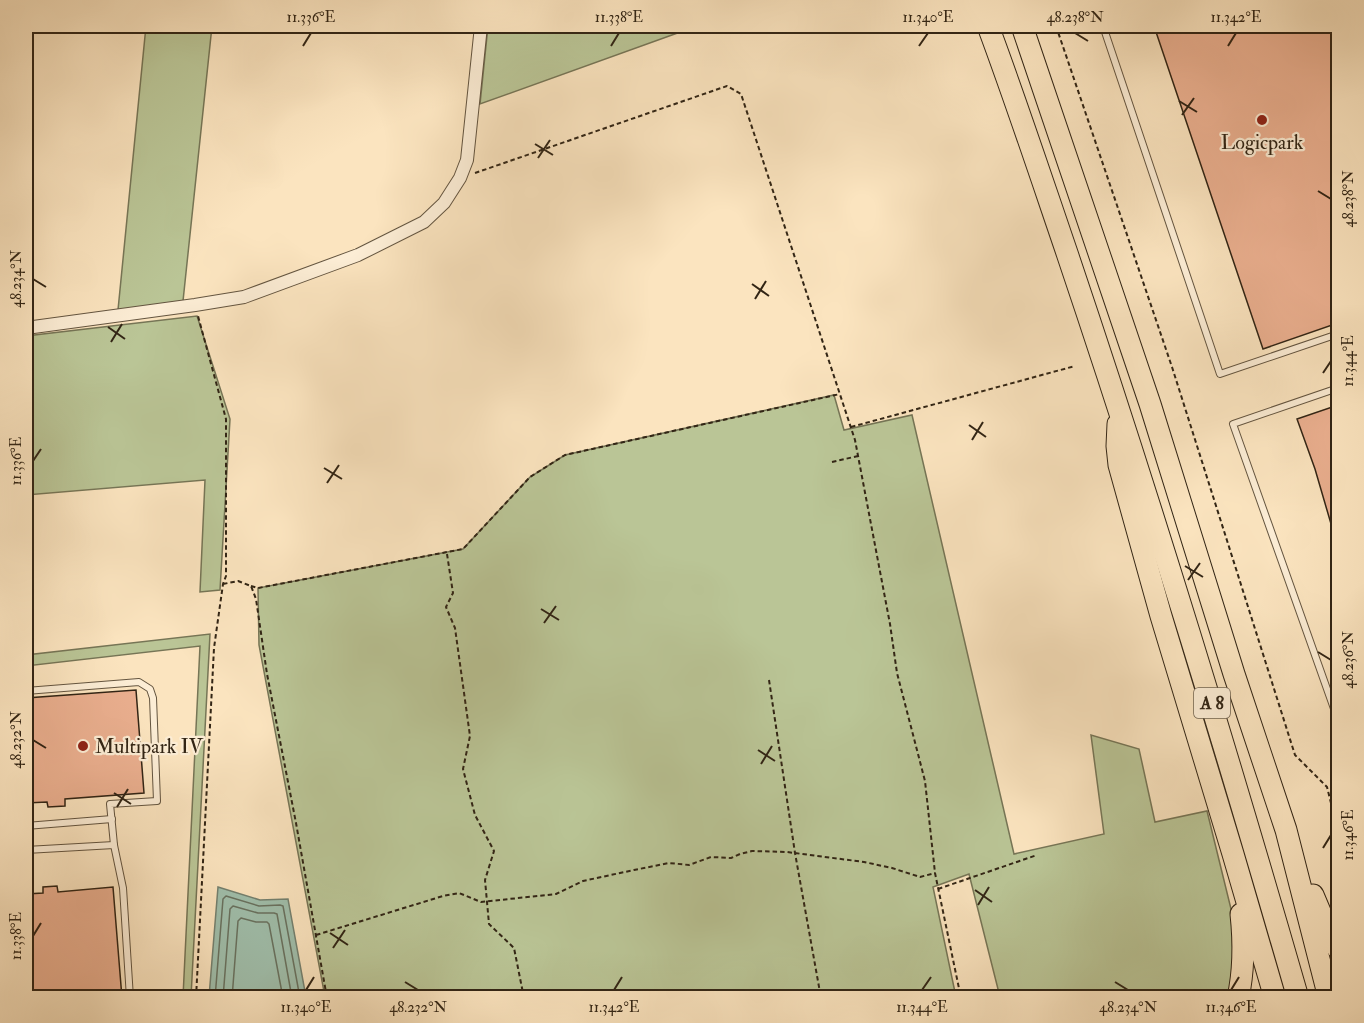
<svg xmlns="http://www.w3.org/2000/svg" width="1364" height="1023" font-family="'IM FELL Double Pica',serif">
<style>
.green{fill:#bac596;stroke:#767556;stroke-width:1.5}
.water{fill:#a0bfac;stroke:#748170;stroke-width:1.5}
.lines{fill:none;stroke-linecap:round;stroke-linejoin:round}
.shore{stroke:#697260;stroke-width:1.5}
.building{fill:#eaaf8f;stroke:#322515;stroke-width:1.5}
.service-casing{stroke:#645540;stroke-width:8}
.minor-casing{stroke:#645540;stroke-width:14}
.motorway-casing{stroke:#322515;stroke-width:23}
.path{stroke:#322515;stroke-width:2;stroke-dasharray:4.5 3;stroke-linecap:butt}
.service{stroke:#fcedd5;stroke-width:6}
.minor{stroke:#fcedd5;stroke-width:12}
.motorway{stroke:#fbe4bf;stroke-width:21}
.ticks{fill:none;stroke:#322515;stroke-width:2}
.poi-dot{fill:#8f2418;stroke:#fcedd5;stroke-width:2}
.labels{text-anchor:middle;stroke-width:4.5;stroke-linejoin:round;paint-order:stroke}
.shield{fill:#fcedd5;stroke:#6f614f;stroke-width:1.5}
.shield-label{font-size:18px;font-weight:bold;fill:#322515}
.poi-label{font-size:20px;fill:#322515;stroke:#fcedd5}
.neatline{fill:none;stroke:#322515;stroke-width:2}
.ticks-label{font-size:15px;text-anchor:middle;fill:#322515}
</style>
<rect width="100%" height="100%" fill="#fbe4bf"/>
<filter id="stains"><feTurbulence type="fractalNoise" baseFrequency=".00333" numOctaves="4"/><feColorMatrix values="0 0 0 0 .2 0 0 0 0 .09 0 0 0 0 .02 0 0 0 .5 -.17"/></filter>
<radialGradient id="worn" r=".72"><stop offset=".6" stop-color="#630" stop-opacity="0"/><stop offset="1" stop-color="#630" stop-opacity=".3"/></radialGradient>
<g class="green">
<path d="M 146,26 L 212,26 L 183,301 L 118,310 Z"/>
<path d="M 488,26 L 697,26 L 480,104 Z"/>
<path d="M 197,316 L 230,419 L 220,590 L 200,592 L 205,480 L 26,495 L 26,336 Z"/>
<path d="M 834,395 L 844,430 L 912,415 L 1014,854 L 1104,834 L 1091,735 L 1139,749 L 1155,822 L 1207,811 L 1233,917 L 1235,963 L 1230,997 L 1000,997 L 969,874 L 933,887 L 956,997 L 325,997 L 259,645 L 258,588 L 463,549 L 530,477 L 565,455 Z"/>
<path d="M 210,634 L 191,997 L 183,997 L 200,646 L 26,666 L 26,655 Z"/>
</g>
<path class="water" d="M 218,887 L 260,900 L 288,899 L 306,997 L 209,997 Z"/>
<g class="lines">
<g class="shore">
<path d="M 215,998 L 223,899 L 226,896 L 259,906 L 280,905 L 283,906 L 300,998"/>
<path d="M 223,998 L 230,909 L 233,906 L 258,913 L 274,913 L 277,914 L 292,998"/>
<path d="M 232,998 L 238,921 L 241,918 L 256,922 L 267,922 L 269,924 L 283,998"/>
</g>
</g>
<g class="building">
<path d="M 1154,26 L 1338,26 L 1338,323 L 1263,349 Z"/>
<path d="M 1338,405 L 1338,540 L 1336,541 L 1315,469 L 1297,419 Z"/>
<path d="M 136,690 L 144,793 L 65,799 L 65,806 L 48,807 L 47,802 L 26,803 L 26,698 Z"/>
<path d="M 57,886 L 58,892 L 113,887 L 122,998 L 26,998 L 26,894 L 43,893 L 43,887 Z"/>
</g>
<g class="lines">
<g class="service-casing">
<g id="service">
<path d="M 1103,26 L 1220,374 L 1338,334"/>
<path d="M 1338,388 L 1233,424 L 1338,720"/>
<path d="M 26,691 L 139,682 L 150,689 L 153,698 L 157,801 L 110,804 L 114,845"/>
<path d="M 26,826 L 112,819"/>
<path d="M 26,850 L 114,845 L 123,888 L 130,998"/>
</g>
</g>
<g class="minor-casing">
<path id="minor" d="M 26,328 L 195,305 L 244,297 L 358,255 L 424,222 L 444,203 L 460,178 L 467,160 L 481,26"/>
</g>
<g class="motorway-casing">
<g id="motorway">
<path d="M 988,26 C 1016,101 1041,177 1067,253 C 1150,499 1226,748 1298,998"/>
<path d="M 1022,26 L 1150,404 L 1234,674 L 1286,830 L 1329,998"/>
<path d="M 1118,424 L 1117,446 L 1119,465 L 1161,616 L 1233,854 L 1275,998"/>
<path d="M 1313,895 L 1332,940 L 1338,949"/>
<path d="M 1238,998 C 1244,970 1244,942 1241,914"/>
</g>
</g>
<g class="path">
<path d="M 1056,26 L 1172,367 L 1295,755 L 1327,787 L 1338,831"/>
<path d="M 475,173 L 727,86 L 741,94 L 855,440 L 890,624 L 897,673 L 925,781 L 935,873 L 961,998"/>
<path d="M 851,427 L 1075,366"/>
<path d="M 832,462 L 858,456"/>
<path d="M 447,554 L 453,593 L 446,607 L 455,628 L 470,736 L 463,769 L 475,815 L 494,851 L 485,880 L 489,924 L 514,948 L 524,998"/>
<path d="M 223,584 L 238,581 L 251,586 L 256,599 L 267,674 L 296,823 L 327,998"/>
<path d="M 251,586 L 258,588 L 463,549 L 530,477 L 565,455 L 840,394"/>
<path d="M 769,680 L 795,853 L 821,998"/>
<path d="M 938,889 L 1037,855"/>
<path d="M 316,935 L 443,896 L 459,893 L 481,902 L 556,894 L 583,881 L 634,870 L 669,863 L 689,865 L 711,857 L 731,858 L 740,854 L 752,851 L 787,852 L 864,862 L 892,868 L 920,877 L 935,873"/>
<path d="M 196,998 L 214,648 L 223,584 L 226,576 L 226,419 L 198,316"/>
</g>
<use href="#service" class="service"/>
<use href="#minor" class="minor"/>
<use href="#motorway" class="motorway"/>
</g>
<path class="ticks" d="M 1075,33 L 1088,41M 303,46 L 311,33M 611,46 L 619,33M 919,46 L 928,33M 1228,46 L 1236,33M 1179,101 L 1197,112M 1182,115 L 1194,98M 535,144 L 553,155M 538,158 L 550,140M 1318,191 L 1331,199M 33,279 L 46,287M 752,284 L 769,296M 755,299 L 766,281M 108,327 L 125,339M 111,342 L 122,324M 1323,373 L 1331,361M 969,425 L 986,437M 972,440 L 983,422M 33,461 L 41,449M 324,468 L 342,479M 327,483 L 339,465M 1185,566 L 1203,577M 1188,580 L 1200,563M 541,609 L 559,620M 544,623 L 556,606M 1318,652 L 1331,660M 33,740 L 46,748M 758,750 L 775,761M 761,764 L 772,746M 114,793 L 131,804M 117,807 L 128,789M 1323,848 L 1331,835M 975,890 L 992,902M 978,905 L 989,887M 330,933 L 348,945M 33,936 L 41,923M 333,948 L 345,930M 405,982 L 418,990M 1115,982 L 1128,990M 306,990 L 314,977M 614,990 L 622,977M 922,990 L 931,977M 1231,990 L 1239,977"/>
<g class="poi-dot">
<circle cx="1262" cy="120" r="6"/>
<circle cx="83" cy="746" r="6"/>
</g>
<g class="labels">
<rect class="shield" x="1194" y="688" width="36" height="30" rx="4.5"/>
<g class="shield-label">
<text x="1212" y="709">A 8</text>
</g>
<g class="poi-label">
<text x="1262" y="149">Logicpark</text>
<text x="95" y="753" text-anchor="start">Multipark IV</text>
</g>
</g>
<rect width="1364" height="1023" fill="none" stroke="#fbe4bf" stroke-width="66"/>
<rect x="33" y="33" width="1298" height="957" class="neatline"/>
<g class="ticks-label">
<text x="311" y="22">11.336°E</text>
<text x="619" y="22">11.338°E</text>
<text x="928" y="22">11.340°E</text>
<text x="1075" y="22">48.238°N</text>
<text x="1236" y="22">11.342°E</text>
<text transform="translate(1348 199) rotate(-90)" y="5">48.238°N</text>
<text transform="translate(16 279) rotate(-90)" y="5">48.234°N</text>
<text transform="translate(1348 361) rotate(-90)" y="5">11.344°E</text>
<text transform="translate(16 461) rotate(-90)" y="5">11.336°E</text>
<text transform="translate(1348 660) rotate(-90)" y="5">48.236°N</text>
<text transform="translate(16 740) rotate(-90)" y="5">48.232°N</text>
<text transform="translate(1348 835) rotate(-90)" y="5">11.346°E</text>
<text transform="translate(16 936) rotate(-90)" y="5">11.338°E</text>
<text x="306" y="1012">11.340°E</text>
<text x="418" y="1012">48.232°N</text>
<text x="614" y="1012">11.342°E</text>
<text x="922" y="1012">11.344°E</text>
<text x="1128" y="1012">48.234°N</text>
<text x="1231" y="1012">11.346°E</text>
</g>
<rect width="100%" height="100%" filter="url(#stains)"/>
<rect width="100%" height="100%" fill="url(#worn)"/>
</svg>
